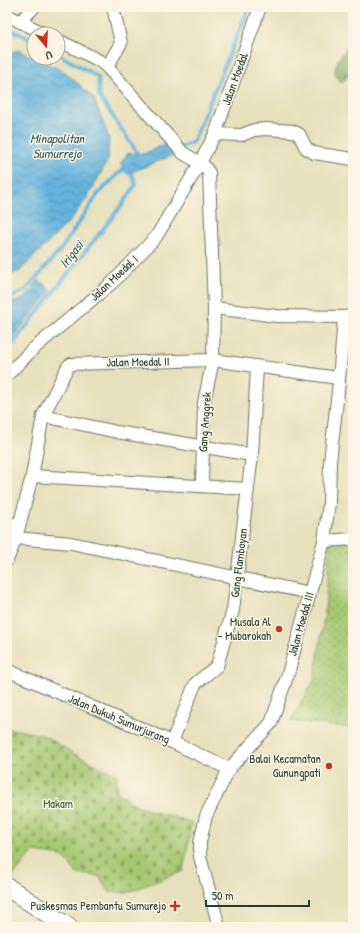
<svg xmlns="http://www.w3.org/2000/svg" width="360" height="934" font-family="'Patrick Hand',sans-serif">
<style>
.grass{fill:url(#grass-dots);stroke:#628252}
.forest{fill:url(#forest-firs);stroke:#52744c}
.cemetery{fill:url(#cemetery-stones);stroke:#628252}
.water{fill:url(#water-waves);stroke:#417888}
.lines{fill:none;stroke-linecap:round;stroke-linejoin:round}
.stream{stroke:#63b2dd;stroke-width:4}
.street-casing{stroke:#657664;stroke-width:14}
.primary-casing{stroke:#657664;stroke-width:20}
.street{stroke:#fff;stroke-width:12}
.primary{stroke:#fff;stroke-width:18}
.poi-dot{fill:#c8321e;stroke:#fcf5e5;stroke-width:1.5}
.labels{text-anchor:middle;stroke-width:3;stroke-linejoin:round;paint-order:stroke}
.street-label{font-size:12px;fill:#1f3d34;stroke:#fcf5e5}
.poi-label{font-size:12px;fill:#1f3d34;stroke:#fcf5e5;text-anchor:end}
.park-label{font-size:12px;fill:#3a5940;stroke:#fcf5e5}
.water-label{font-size:13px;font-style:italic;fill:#305a5e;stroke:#fcf5e5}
</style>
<defs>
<pattern id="grass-dots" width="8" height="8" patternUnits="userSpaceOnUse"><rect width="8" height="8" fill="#a6c871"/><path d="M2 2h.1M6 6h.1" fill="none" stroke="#87a45e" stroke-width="1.8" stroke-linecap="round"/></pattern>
<pattern id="forest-firs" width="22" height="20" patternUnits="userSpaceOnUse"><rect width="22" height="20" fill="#84ac63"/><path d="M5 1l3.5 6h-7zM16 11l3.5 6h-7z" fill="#6b8d52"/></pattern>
<pattern id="cemetery-stones" width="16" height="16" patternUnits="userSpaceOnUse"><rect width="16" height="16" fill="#a6c871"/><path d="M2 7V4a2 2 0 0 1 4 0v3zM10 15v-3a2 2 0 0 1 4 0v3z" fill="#87a45e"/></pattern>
<pattern id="water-waves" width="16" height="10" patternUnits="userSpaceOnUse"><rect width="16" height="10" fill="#63b2dd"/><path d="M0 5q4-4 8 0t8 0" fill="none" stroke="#5192b4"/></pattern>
</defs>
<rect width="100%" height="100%" fill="#fcf5e5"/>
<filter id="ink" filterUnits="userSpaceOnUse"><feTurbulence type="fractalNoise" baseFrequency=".025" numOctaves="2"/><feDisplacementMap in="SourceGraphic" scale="8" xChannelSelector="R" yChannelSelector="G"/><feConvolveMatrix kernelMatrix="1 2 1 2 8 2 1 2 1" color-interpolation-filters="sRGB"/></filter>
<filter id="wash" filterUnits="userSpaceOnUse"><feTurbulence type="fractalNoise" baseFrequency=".012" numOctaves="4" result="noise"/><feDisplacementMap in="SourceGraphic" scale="16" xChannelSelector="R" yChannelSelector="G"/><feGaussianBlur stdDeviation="0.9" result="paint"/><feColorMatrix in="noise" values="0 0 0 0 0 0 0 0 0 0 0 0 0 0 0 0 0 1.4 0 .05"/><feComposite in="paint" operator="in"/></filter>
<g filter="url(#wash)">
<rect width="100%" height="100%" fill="#e7e0bc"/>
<path class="grass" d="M 353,541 L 353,728 L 290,721 L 314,680 L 325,610 L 330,543 Z"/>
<path class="forest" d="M 353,39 C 353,53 356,73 342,82 C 324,71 345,51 353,39 Z"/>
<path class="cemetery" d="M 7,728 L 43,735 L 80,757 L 117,775 L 117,791 L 138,807 L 192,822 L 183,871 L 126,893 L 109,892 L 99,876 L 77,874 L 63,856 L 33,852 L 10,880 L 7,878 Z"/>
<g class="water">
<path d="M 19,50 L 65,72 L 94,98 L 109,138 L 108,160 L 89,195 L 69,222 L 20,271 L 7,276 L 7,53 Z"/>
<path d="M 170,142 L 178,153 L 132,172 L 120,164 L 128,153 L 143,154 Z"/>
<path d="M 39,280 L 51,290 L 7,344 L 7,305 L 25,298 Z"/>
</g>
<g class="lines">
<g class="stream">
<path d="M 12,30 L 34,41"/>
<path d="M 58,54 L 98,77 L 99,96 L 141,158"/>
<path d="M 181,147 L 193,142 L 249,7"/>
<path d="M 7,299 L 25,291 L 59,252 L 98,194 L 123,169 L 130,167"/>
<path d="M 7,351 L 122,205 L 136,184 L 132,175 L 123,169"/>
</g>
</g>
</g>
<g filter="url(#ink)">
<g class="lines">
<g class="street-casing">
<g id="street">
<path d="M 7,15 L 45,34"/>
<path d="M 20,22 L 34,7"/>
<path d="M 58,40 L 100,61 L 107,67 L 183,153 L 200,163 L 215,134 L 260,7"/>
<path d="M 107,67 L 121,43 L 113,7"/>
<path d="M 215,134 L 242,135 L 254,130 L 266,129 L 293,131 L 299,134 L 306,148 L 314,153 L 353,159"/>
<path d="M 214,308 L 276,316 L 344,317 L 353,315"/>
<path d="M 7,375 L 32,350 L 113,282 L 135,259 L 156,237 L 200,163 L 205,167 L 209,173 L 214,308 L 213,360 L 204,402 L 202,485"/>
<path d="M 339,380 L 344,317"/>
<path d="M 43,416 L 117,432 L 252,455"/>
<path d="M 32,476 L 248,489"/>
<path d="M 7,522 L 19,526"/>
<path d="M 16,538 L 71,543 L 310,593"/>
<path d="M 324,541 L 353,539"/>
<path d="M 7,560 L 16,538 L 32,476 L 43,416 L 68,366 L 71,364 L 213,360 L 338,378 L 339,382 L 330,462 L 329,503 L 324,541 L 288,674 L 271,723 L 229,769 L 206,816 L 200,842 L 200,857 L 219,927"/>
<path d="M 7,670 L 172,742 L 229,769"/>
<path d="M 172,742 L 195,684 L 217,666 L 233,610 L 252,455 L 257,367"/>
</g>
</g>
<g class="primary-casing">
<path id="primary" d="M 7,887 L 68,927"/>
</g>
<use href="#street" class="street"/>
<use href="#primary" class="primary"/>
</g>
</g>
<g class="poi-dot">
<circle cx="279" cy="629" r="4"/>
<circle cx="329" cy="766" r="4"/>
<path d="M173 900h4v4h4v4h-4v4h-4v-4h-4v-4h4z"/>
</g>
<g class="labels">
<g class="street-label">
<text transform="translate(235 79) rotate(-70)" y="4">Jalan Moedal</text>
<text transform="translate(114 278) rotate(-43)" y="4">Jalan Moedal I</text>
<text transform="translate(138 362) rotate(-1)" y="4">Jalan Moedal II</text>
<text transform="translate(205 422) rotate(-86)" y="4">Gang Anggrek</text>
<text transform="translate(239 563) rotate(-83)" y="4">Gang Flamboyan</text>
<text transform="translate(301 624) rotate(-74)" y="4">Jalan Moedal III</text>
<text transform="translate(119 719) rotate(23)" y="4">Jalan Dukuh Sumurjurang</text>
</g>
<g class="poi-label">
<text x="271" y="626">Musala Al<tspan x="271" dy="14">- Mubarokah</tspan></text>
<text x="321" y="763">Balai Kecamatan<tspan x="321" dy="14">Gunungpati</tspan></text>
<text x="166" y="910">Puskesmas Pembantu Sumurejo</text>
</g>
<g class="park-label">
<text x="58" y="808">Makam</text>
</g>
<g class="water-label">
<text x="57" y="143">Minapolitan<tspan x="57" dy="15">Sumurrejo</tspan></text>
<text transform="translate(71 254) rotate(-52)" y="5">Irigasi</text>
</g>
</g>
<rect width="360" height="934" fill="none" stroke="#fcf5e5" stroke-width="24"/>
<g transform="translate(46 46) rotate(162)"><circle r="19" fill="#fcf5e5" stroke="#a4ab9e"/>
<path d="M0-3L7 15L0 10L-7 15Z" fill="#c8321e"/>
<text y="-6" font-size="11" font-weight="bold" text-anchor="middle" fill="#1f3d34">U</text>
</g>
<path d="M206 900v6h103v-6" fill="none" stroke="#1f3d34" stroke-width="2"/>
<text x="212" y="900" font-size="12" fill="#1f3d34" stroke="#fcf5e5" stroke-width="3" paint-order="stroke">50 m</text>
</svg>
